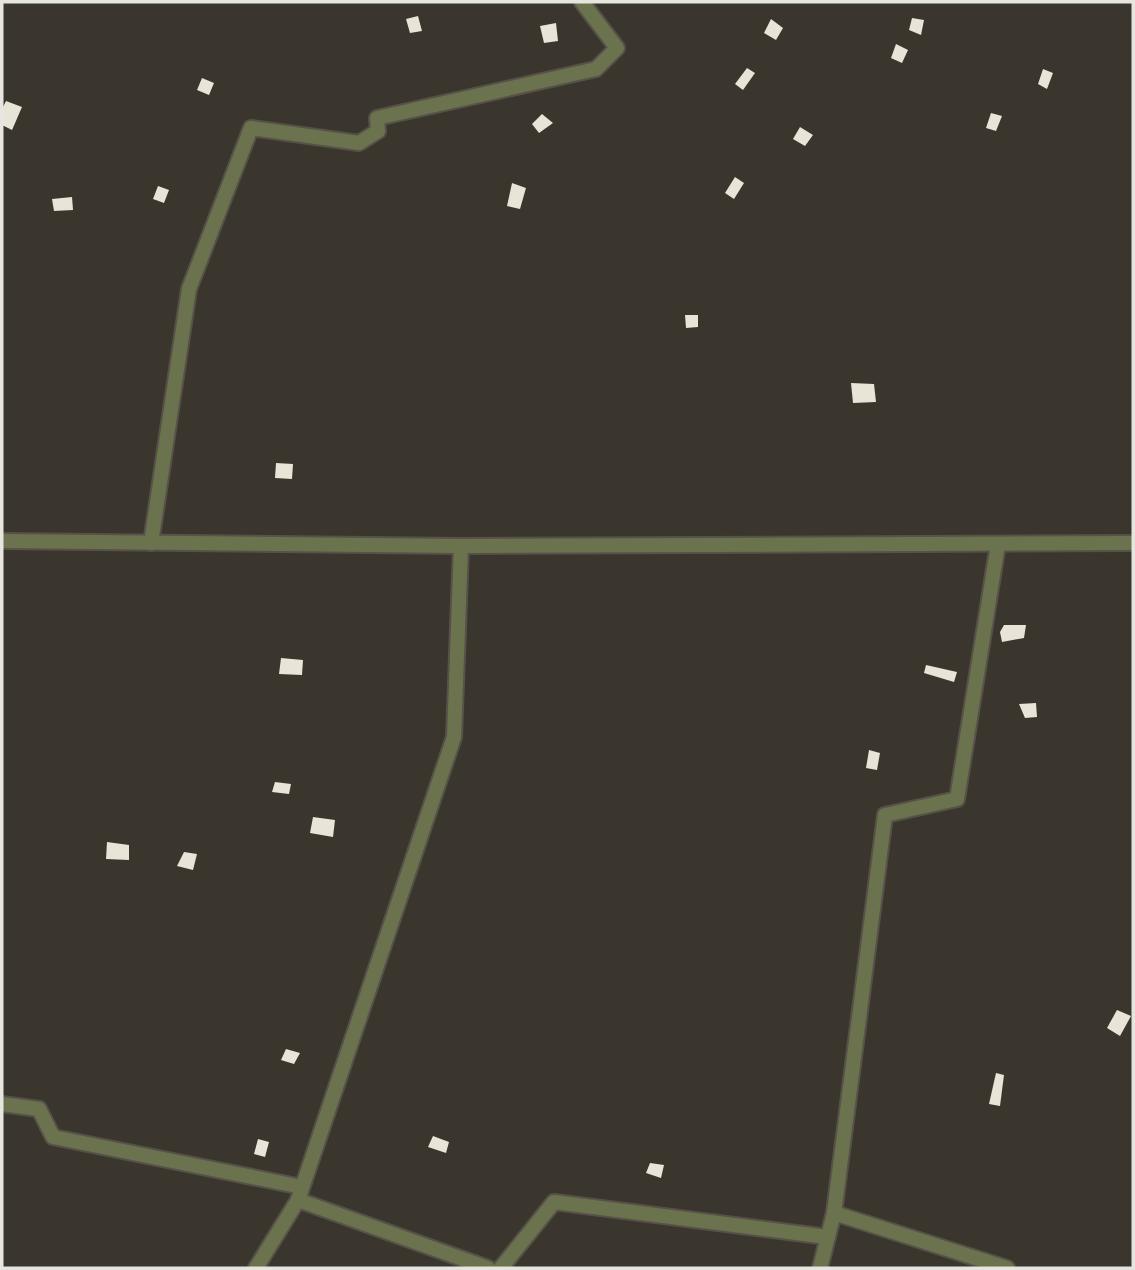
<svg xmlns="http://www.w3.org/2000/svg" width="1135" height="1270" font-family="'Noto Serif',serif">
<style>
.building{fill:#e9e4d8}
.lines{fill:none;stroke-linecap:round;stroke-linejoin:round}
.minor-casing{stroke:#565249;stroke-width:18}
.minor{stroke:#6b734e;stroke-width:14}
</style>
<rect width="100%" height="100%" fill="#3a362d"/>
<g class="building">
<path d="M 418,16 L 422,31 L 410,33 L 406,19 Z"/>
<path d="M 912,18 L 924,20 L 921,35 L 909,30 Z"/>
<path d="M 771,19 L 783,28 L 776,40 L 764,33 Z"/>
<path d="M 556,23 L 558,41 L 544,43 L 540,26 Z"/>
<path d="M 896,44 L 908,50 L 902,63 L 891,58 Z"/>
<path d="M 747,68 L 755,73 L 743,90 L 735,84 Z"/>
<path d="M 1043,69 L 1053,73 L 1047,89 L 1038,84 Z"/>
<path d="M 202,78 L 214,83 L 209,95 L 197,90 Z"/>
<path d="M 6,101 L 22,107 L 12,130 L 2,125 L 2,109 Z"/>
<path d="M 991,113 L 1002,116 L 996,131 L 986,128 Z"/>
<path d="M 542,114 L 553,123 L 539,133 L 532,124 Z"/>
<path d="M 800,127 L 813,135 L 805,146 L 793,139 Z"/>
<path d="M 735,177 L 744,183 L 734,199 L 725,193 Z"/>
<path d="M 512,183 L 526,188 L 520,209 L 507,206 Z"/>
<path d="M 158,186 L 169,190 L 164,203 L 153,199 Z"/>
<path d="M 72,197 L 73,210 L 54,211 L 52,199 Z"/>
<path d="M 685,315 L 698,315 L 698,327 L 686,328 Z"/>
<path d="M 851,383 L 874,384 L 876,402 L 853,403 Z"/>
<path d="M 276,463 L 293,464 L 292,479 L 275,478 Z"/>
<path d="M 1004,625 L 1026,625 L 1024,638 L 1002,642 L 1000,632 Z"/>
<path d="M 281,658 L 303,660 L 302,675 L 279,674 Z"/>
<path d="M 926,665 L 957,672 L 954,682 L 924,673 Z"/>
<path d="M 1036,703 L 1037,717 L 1025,718 L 1019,704 Z"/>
<path d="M 869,750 L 880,753 L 877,770 L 866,768 Z"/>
<path d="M 275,782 L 291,784 L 289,794 L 272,792 Z"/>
<path d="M 313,817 L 335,820 L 333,837 L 310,833 Z"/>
<path d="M 107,842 L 129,845 L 129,860 L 106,859 Z"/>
<path d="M 184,852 L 197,854 L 193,870 L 177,866 Z"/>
<path d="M 1117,1010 L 1131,1016 L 1120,1036 L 1107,1028 Z"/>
<path d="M 286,1049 L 300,1053 L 294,1064 L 281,1060 Z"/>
<path d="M 996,1073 L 1004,1075 L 1000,1106 L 989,1104 Z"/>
<path d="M 433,1136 L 449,1142 L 446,1153 L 428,1147 Z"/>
<path d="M 258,1139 L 269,1142 L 265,1157 L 254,1154 Z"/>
<path d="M 650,1163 L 664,1165 L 661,1178 L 646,1173 Z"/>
</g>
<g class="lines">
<g class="minor-casing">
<g id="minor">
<path d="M 2,541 L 461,546 L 1133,543"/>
<path d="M 151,543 L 189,289 L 251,128 L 359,143 L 378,131 L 377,118 L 596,69 L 617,48 L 582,2"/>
<path d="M 2,1104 L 39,1109 L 53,1137 L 302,1187"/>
<path d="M 298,1200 L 488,1268"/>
<path d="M 834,1213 L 885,815 L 957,799 L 998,544"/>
<path d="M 256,1268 L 298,1200 L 454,737 L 461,546"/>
<path d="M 501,1268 L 554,1202 L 828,1237"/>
<path d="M 820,1268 L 834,1213 L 1007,1268"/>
</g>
</g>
<use href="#minor" class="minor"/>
</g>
<rect width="1135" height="1270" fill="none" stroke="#e7e5df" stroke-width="7"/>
</svg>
